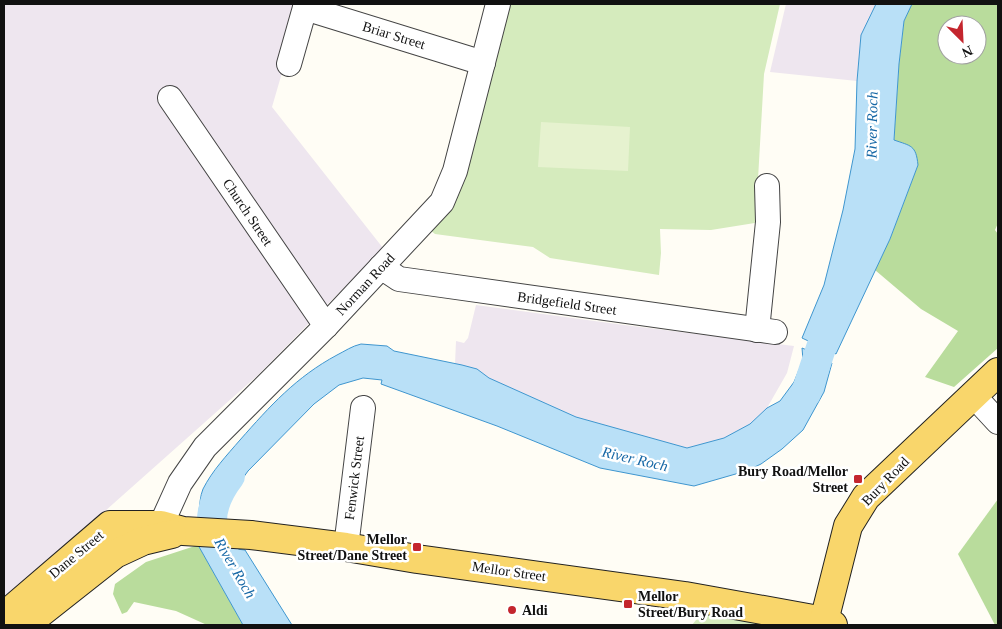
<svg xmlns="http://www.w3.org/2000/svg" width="1002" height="629" font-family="'Times New Roman',serif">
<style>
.industrial{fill:#eee6ef}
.green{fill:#d5ebbd}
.forest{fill:#b9dc9c;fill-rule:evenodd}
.pitch{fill:#e6f2cf}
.water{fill:#b9e0f7;stroke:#3f96cf}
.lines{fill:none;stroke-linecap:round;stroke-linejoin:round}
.river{stroke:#b9e0f7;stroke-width:30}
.minor-casing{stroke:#444;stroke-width:26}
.major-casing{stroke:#222;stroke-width:30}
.minor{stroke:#fff;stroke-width:24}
.major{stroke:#f9d66b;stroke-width:28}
.poi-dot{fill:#c4262e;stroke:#fff;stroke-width:2}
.labels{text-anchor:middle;stroke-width:5;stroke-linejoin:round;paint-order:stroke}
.street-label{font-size:14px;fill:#111;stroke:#fff}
.poi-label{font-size:14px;font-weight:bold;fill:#111;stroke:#fff;text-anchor:end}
.water-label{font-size:15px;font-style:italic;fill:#1768a6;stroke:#fff}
</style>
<rect width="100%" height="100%" fill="#fffdf5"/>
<g class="industrial">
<path d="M 4,4 L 302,4 L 272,107 L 383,248 L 258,375 L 5,600 Z"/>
<path d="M 786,4 L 876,4 L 861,35 L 857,81 L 770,72 Z"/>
<path d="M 476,305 L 624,325 L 794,346 L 787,373 L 767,408 L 750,424 L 724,438 L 687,448 L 576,417 L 489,378 L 477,369 L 455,364 L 456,341 L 464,343 L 468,338 Z"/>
</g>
<g class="green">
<path d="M 505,4 L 780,4 L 764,74 L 758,179 L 761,222 L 711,230 L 660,229 L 661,253 L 659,275 L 550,258 L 533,247 L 435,234 L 424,225 Z"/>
<path d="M 701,614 L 743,620 L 760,625 L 692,625 Z"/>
</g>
<g class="forest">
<path d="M 912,4 L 998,4 L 998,223 L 995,230 L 998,234 L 998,348 L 954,387 L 925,377 L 958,331 L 921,309 L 875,270 L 890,239 L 918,165 L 894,140 L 899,64 L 904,21 ZM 947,25 L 977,25 L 977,55 L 947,55 Z"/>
<path d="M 998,499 L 998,625 L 995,625 L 958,554 Z"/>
<path d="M 198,545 L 243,625 L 207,625 L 176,611 L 134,602 L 127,612 L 122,614 L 113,594 L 115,584 L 146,562 Z"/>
</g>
<path class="pitch" d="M 541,122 L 630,127 L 628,171 L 538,167 Z"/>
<g class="water">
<path d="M 876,4 L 912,4 L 904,21 L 899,64 L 894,140 C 911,146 916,145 918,165 L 890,239 L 836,354 L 802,338 L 824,285 L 843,210 L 855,149 L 857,81 L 861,35 Z"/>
<path d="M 361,344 L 387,346 L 394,351 L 462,365 L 477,369 L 489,378 L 576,417 L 687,448 L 724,438 L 750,424 L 767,408 L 780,401 L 794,382 L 803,360 L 802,348 L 826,358 L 832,363 L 824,392 L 803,430 L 782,449 L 761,464 L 746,471 L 694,486 L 600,468 L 497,426 L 381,384 L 382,380 L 363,378 L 339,385 L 314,404 L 248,471 L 231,495 L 223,513 L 199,511 C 200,504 200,496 203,489 C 212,471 227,455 240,440 C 270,406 296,377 337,355 C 345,351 352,346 361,344 Z"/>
<path d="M 198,545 L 245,550 L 292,625 L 243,625 Z"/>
</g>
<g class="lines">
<g class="river">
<path d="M 806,393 L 834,309"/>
<path d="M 230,476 C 220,489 212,504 212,521 C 211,543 256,605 269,625"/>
</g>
<g class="minor-casing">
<g id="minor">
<path d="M 305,8 L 483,63"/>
<path d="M 289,64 L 306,4"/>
<path d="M 170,98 L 326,326"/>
<path d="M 381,267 L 399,279 L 775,332"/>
<path d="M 757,330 L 768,222 L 767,186"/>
<path d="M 973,395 L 998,422"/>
<path d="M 161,525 L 180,483 L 205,447 L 326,326 L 442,202 L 455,171 L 498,4"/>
<path d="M 346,547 L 363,408"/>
</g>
</g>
<g class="major-casing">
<g id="major">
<path d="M 4,616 L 110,525 L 161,525 L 183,531 L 251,535 L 346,547 L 417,559 L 685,596 L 824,621 L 833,625"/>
<path d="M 824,621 L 848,526 L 866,497 L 998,372"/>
<path d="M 25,625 L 115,554 L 143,541 L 172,534"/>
</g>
</g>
<use href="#minor" class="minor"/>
<use href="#major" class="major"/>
</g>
<g class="poi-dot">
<rect x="853" y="474" width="10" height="10" rx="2.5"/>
<rect x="412" y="542" width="10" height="10" rx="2.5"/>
<rect x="623" y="599" width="10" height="10" rx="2.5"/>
<circle cx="512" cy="610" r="5"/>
</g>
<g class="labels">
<g class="street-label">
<text transform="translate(394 35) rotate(17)" y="5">Briar Street</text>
<text transform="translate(248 212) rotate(56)" y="5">Church Street</text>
<text transform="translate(365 284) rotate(-47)" y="5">Norman Road</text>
<text transform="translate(567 303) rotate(8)" y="5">Bridgefield Street</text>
<text transform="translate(354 478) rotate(-83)" y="5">Fenwick Street</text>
<text transform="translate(885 481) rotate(-46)" y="5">Bury Road</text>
<text transform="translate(76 554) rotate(-40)" y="5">Dane Street</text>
<text transform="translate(509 571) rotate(8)" y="5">Mellor Street</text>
</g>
<g class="poi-label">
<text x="848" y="476">Bury Road/Mellor<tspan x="848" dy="16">Street</tspan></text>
<text x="407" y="544">Mellor<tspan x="407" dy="16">Street/Dane Street</tspan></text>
<text x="638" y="601" text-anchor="start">Mellor<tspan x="638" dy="16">Street/Bury Road</tspan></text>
<text x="522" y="615" text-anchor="start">Aldi</text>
</g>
<g class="water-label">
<text transform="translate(872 125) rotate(-89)" y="5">River Roch</text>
<text transform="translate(635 459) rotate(13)" y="5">River Roch</text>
<text transform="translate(235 568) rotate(60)" y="5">River Roch</text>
</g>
</g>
<rect width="1002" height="629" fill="none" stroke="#111111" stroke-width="10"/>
<g transform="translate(962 40) rotate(156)"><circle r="24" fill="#ffffff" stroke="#a0a0a0"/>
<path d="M0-4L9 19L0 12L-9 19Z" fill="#c4262e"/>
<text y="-8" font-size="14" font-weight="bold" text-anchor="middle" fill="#111111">N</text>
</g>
</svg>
